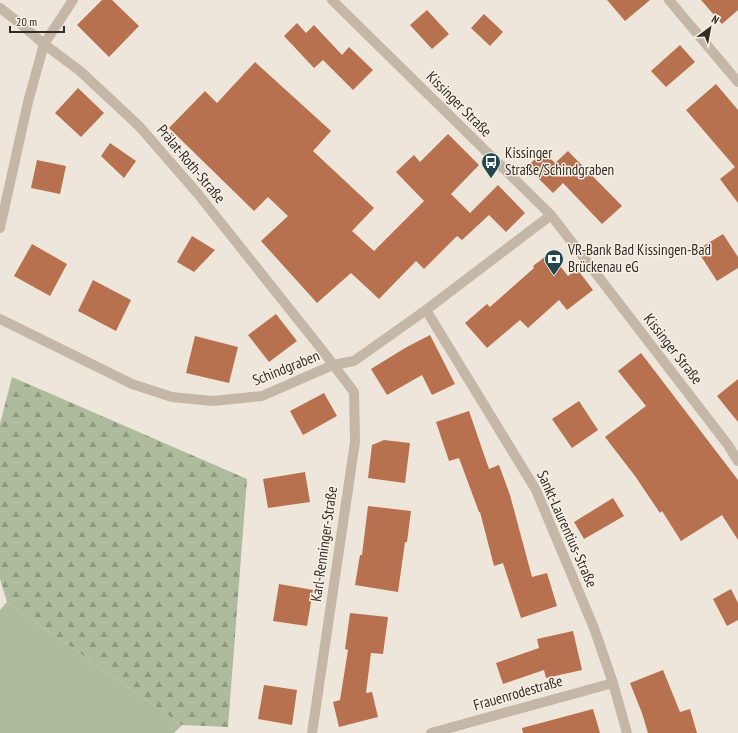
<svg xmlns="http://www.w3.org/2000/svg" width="738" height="733" font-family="'PT Sans Narrow',sans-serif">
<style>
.grass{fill:#aebb9c}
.forest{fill:url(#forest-firs)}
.building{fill:#b7714f}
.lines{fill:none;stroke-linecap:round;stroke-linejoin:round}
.minor{stroke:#c4b7a8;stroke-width:10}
.tertiary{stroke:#c4b7a8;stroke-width:10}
.labels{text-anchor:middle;stroke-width:3;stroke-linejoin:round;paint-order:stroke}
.street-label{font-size:15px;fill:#322b27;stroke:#f6f0e5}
.poi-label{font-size:15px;fill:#322b27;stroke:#f6f0e5;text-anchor:start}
</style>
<defs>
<pattern id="forest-firs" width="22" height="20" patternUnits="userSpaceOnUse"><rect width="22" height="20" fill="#aebb9c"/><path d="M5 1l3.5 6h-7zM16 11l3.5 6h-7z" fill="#8e987f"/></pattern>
</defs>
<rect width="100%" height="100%" fill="#eee6da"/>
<path class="grass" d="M 7,602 L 182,725 L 174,733 L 0,733 L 0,610 Z"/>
<path class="forest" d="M 12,377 L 247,479 L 228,727 L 182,725 L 7,602 L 0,579 L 0,424 Z"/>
<g class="building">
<path d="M 102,0 L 112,0 L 139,26 L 109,57 L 77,25 Z"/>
<path d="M 607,0 L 650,0 L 625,21 Z"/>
<path d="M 701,0 L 738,0 L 738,10 L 722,24 Z"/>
<path d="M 427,10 L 449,34 L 432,49 L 410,25 Z"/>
<path d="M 484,14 L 503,32 L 490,46 L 471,28 Z"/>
<path d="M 297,23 L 306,33 L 314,25 L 342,55 L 349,47 L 373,70 L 353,90 L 323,60 L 314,68 L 284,36 Z"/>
<path d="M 680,45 L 695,62 L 666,87 L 651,71 Z"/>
<path d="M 255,62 L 331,131 L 313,151 L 374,208 L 352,231 L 374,251 L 424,201 L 396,172 L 414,155 L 420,162 L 448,134 L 479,165 L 451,194 L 470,213 L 498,185 L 525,213 L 506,232 L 489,215 L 462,240 L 457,236 L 424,269 L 416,261 L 379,299 L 351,273 L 317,303 L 261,241 L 288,216 L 268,197 L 254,211 L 169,128 L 205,91 L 217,103 Z"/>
<path d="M 716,84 L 738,110 L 738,203 L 720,179 L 735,167 L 686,110 Z"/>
<path d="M 78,88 L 104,113 L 81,137 L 55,113 Z"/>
<path d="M 110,143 L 136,161 L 124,178 L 101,156 Z"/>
<path d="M 543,151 L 555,163 L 568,151 L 622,206 L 602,224 L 563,183 L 553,193 L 527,167 Z"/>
<path d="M 37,160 L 66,166 L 60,194 L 31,188 Z"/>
<path d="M 723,234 L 738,257 L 738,268 L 717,281 L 697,250 Z"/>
<path d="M 192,236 L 215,250 L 194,272 L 177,262 Z"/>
<path d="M 32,244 L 67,264 L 50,296 L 14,276 Z"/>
<path d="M 550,253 L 568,276 L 577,269 L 593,290 L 567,310 L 559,300 L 528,328 L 520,320 L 487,348 L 465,323 L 487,304 L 490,307 L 534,268 L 533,266 Z"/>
<path d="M 93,280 L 131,300 L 116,331 L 78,311 Z"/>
<path d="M 276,314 L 297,341 L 269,362 L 248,335 Z"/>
<path d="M 430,335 L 455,384 L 432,395 L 422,375 L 387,395 L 371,369 L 405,348 Z"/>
<path d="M 195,336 L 238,347 L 229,383 L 186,373 Z"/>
<path d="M 641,353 L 738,480 L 738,540 L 722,515 L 681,541 L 662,511 L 660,513 L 635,476 L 605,437 L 646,406 L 618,371 Z"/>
<path d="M 738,379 L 738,422 L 717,396 Z"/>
<path d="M 324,393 L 337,416 L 303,435 L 290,411 Z"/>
<path d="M 579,401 L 598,430 L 572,448 L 552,419 Z"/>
<path d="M 469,411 L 489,469 L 499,465 L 510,495 L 532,577 L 547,573 L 557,606 L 521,618 L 503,563 L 494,566 L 480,512 L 479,512 L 459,458 L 449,461 L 436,422 Z"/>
<path d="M 384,440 L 410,443 L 405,483 L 368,478 L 372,445 Z"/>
<path d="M 305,472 L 310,502 L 268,508 L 263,479 Z"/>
<path d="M 613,498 L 624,516 L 584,539 L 574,522 Z"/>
<path d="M 368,506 L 411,511 L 407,542 L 405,542 L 398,592 L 355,585 L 360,555 L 362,555 Z"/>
<path d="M 279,584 L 313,590 L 307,626 L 273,621 Z"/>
<path d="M 731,589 L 738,603 L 738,620 L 727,626 L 713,599 Z"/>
<path d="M 350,613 L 388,617 L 383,654 L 371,653 L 366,693 L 372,692 L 378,717 L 339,727 L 333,702 L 340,700 L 348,650 L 345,649 Z"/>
<path d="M 573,631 L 582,670 L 546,678 L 544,670 L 503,684 L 496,663 L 539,648 L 537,639 Z"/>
<path d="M 663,670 L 680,712 L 690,709 L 697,733 L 648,733 L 642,713 L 630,683 Z"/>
<path d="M 264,685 L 297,690 L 292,725 L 258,719 Z"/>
<path d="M 593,709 L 600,733 L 523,733 L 522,728 Z"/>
</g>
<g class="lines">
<g class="minor">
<path d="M 669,0 L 738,82"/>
<path d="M 0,8 L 17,21 L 44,44 L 80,71 L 139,126 L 198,194 L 319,346 L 354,392 L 355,442 L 312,733"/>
<path d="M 0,228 L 28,102 L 44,44 L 73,0"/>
<path d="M 426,310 L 536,490 L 594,628 L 613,683 L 627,733"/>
<path d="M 0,319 L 132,384 L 172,397 L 213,401 L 262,396 L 333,365 L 354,361 L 426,310 L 551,215"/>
<path d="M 431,733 L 613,683"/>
</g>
<path class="tertiary" d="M 332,0 L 551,215 L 728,445 L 738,461"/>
</g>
<defs>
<g id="bus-pin" transform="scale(1)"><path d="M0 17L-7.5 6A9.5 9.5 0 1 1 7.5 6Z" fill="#22474e" stroke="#f6f0e5"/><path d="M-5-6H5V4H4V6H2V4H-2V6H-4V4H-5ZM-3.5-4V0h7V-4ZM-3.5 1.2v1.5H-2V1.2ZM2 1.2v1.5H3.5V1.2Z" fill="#fff"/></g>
<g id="bank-pin" transform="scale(1)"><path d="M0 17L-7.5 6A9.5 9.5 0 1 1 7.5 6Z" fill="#22474e" stroke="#f6f0e5"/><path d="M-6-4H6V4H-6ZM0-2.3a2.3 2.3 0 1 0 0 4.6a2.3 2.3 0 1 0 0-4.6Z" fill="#fff"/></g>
</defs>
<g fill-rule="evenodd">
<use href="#bus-pin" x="491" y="162"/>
<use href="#bank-pin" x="554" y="259"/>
</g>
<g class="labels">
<g class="street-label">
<text transform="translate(459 104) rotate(45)" y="5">Kissinger Straße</text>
<text transform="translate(191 164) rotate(50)" y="5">Prälat-Roth-Straße</text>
<text transform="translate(673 349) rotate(52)" y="5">Kissinger Straße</text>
<text transform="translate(286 368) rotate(-22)" y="5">Schindgraben</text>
<text transform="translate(567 529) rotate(66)" y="5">Sankt-Laurentius-Straße</text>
<text transform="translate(324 544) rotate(-82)" y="5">Karl-Renninger-Straße</text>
<text transform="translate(518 693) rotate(-16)" y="5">Frauenrodestraße</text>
</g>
<g class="poi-label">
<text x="505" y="158">Kissinger<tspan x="505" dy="17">Straße/Schindgraben</tspan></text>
<text x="568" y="255">VR-Bank Bad Kissingen-Bad<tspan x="568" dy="17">Brückenau eG</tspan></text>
</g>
</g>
<g transform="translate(710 28) rotate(32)" stroke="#f6f0e5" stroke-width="3" paint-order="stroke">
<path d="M0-3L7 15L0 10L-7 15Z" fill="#322b27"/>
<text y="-6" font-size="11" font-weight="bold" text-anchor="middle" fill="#322b27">N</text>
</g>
<path d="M10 26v6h54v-6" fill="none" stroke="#322b27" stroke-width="2"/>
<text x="16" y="26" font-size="12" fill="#322b27" stroke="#f6f0e5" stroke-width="3" paint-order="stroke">20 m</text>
</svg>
